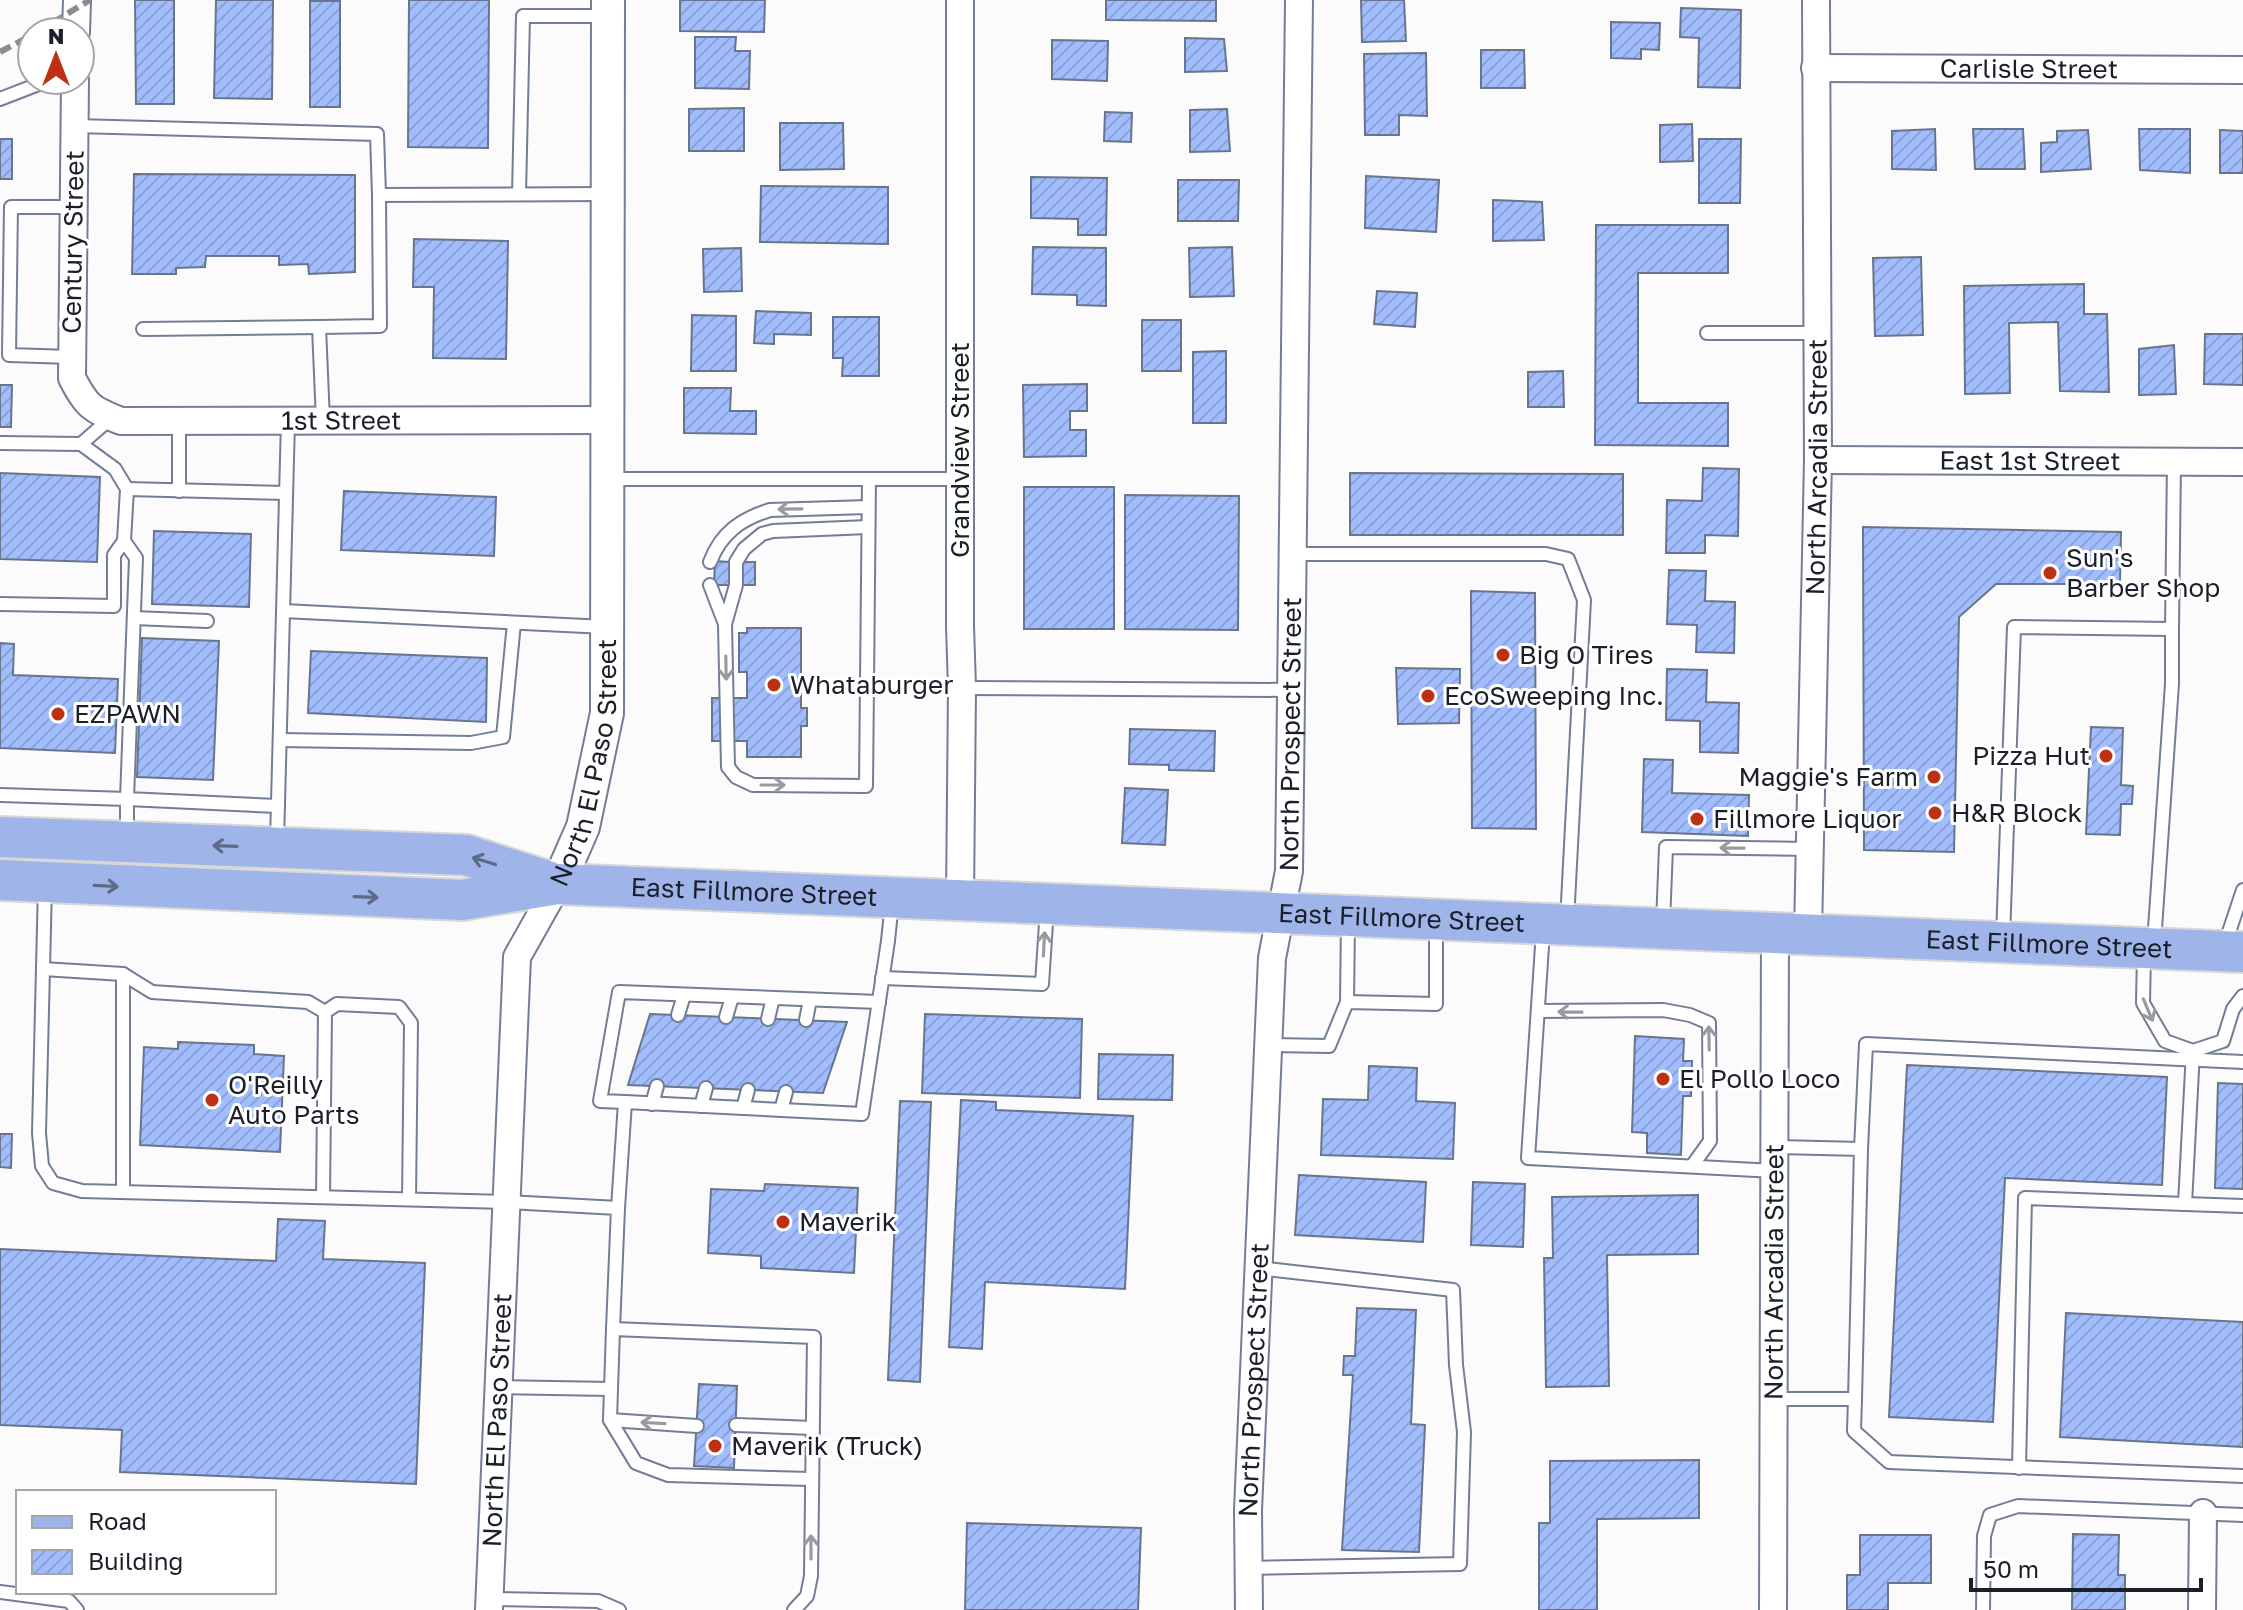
<svg xmlns="http://www.w3.org/2000/svg" width="2243" height="1610" font-family="'Golos Text',sans-serif">
<style>
.building{fill:url(#building-hatch);stroke:#69748d;stroke-width:2}
.lines{fill:none;stroke-linecap:round;stroke-linejoin:round}
.service-casing{stroke:#727d96;stroke-width:16}
.minor-casing{stroke:#727d96;stroke-width:30}
.tertiary-casing{stroke:#727d96;stroke-width:36}
.primary-casing{stroke:#d6d7d8;stroke-width:44}
.service{stroke:#fff;stroke-width:12}
.minor{stroke:#fff;stroke-width:26}
.tertiary{stroke:#fff;stroke-width:32}
.primary{stroke:#9fb4e8;stroke-width:40}
.rail{stroke:#8b8d92;stroke-width:6;stroke-dasharray:12 6;stroke-linecap:butt}
.oneway{stroke:#989a9f}
.oneway2{stroke:#5d6a88}
.poi-dot{fill:#bc3113;stroke:#fff;stroke-width:3}
.labels{text-anchor:middle;stroke-width:6;stroke-linejoin:round;paint-order:stroke}
.street-label{font-size:26px;fill:#1b1f29;stroke:#fff}
.poi-label{font-size:26px;fill:#1b1f29;stroke:#fff;text-anchor:start}
</style>
<defs>
<pattern id="building-hatch" width="6" height="6" patternUnits="userSpaceOnUse" patternTransform="scale(2)"><rect width="6" height="6" fill="#a1bdfd"/><path d="M-1 1l2-2M0 6l6-6M5 7l2-2" fill="none" stroke="#8aa2d9"/></pattern>
</defs>
<rect width="100%" height="100%" fill="#fbfbfb"/>
<g class="building">
<path d="M 135,0 L 174,0 L 174,104 L 136,104 Z"/>
<path d="M 216,0 L 273,0 L 272,99 L 214,98 Z"/>
<path d="M 409,0 L 489,0 L 488,148 L 408,147 Z"/>
<path d="M 680,0 L 765,0 L 764,32 L 680,31 Z"/>
<path d="M 1106,0 L 1216,0 L 1216,21 L 1106,20 Z"/>
<path d="M 1361,0 L 1404,0 L 1406,41 L 1362,42 Z"/>
<rect x="310" y="1" width="30" height="106"/>
<path d="M 1681,8 L 1741,10 L 1740,88 L 1698,87 L 1699,38 L 1680,37 Z"/>
<path d="M 1611,22 L 1660,23 L 1659,50 L 1641,49 L 1641,59 L 1611,58 Z"/>
<path d="M 695,37 L 736,37 L 735,51 L 750,51 L 749,89 L 695,88 Z"/>
<path d="M 1185,38 L 1224,39 L 1227,71 L 1185,72 Z"/>
<path d="M 1052,40 L 1108,41 L 1107,81 L 1052,79 Z"/>
<path d="M 1481,50 L 1524,50 L 1525,88 L 1481,88 Z"/>
<path d="M 1426,53 L 1427,116 L 1399,115 L 1399,135 L 1365,135 L 1364,54 Z"/>
<path d="M 744,108 L 744,151 L 689,151 L 689,109 Z"/>
<path d="M 1227,109 L 1230,151 L 1190,152 L 1190,110 Z"/>
<path d="M 1105,112 L 1132,113 L 1131,142 L 1104,141 Z"/>
<path d="M 780,123 L 843,123 L 844,169 L 780,170 Z"/>
<path d="M 1692,124 L 1693,161 L 1660,162 L 1660,125 Z"/>
<path d="M 1935,129 L 1936,170 L 1892,169 L 1892,131 Z"/>
<path d="M 1973,129 L 2023,129 L 2025,169 L 1975,169 Z"/>
<path d="M 2139,129 L 2190,129 L 2190,173 L 2140,170 Z"/>
<path d="M 2088,130 L 2091,169 L 2041,172 L 2041,143 L 2057,142 L 2057,131 Z"/>
<path d="M 2220,130 L 2243,131 L 2243,173 L 2220,173 Z"/>
<rect x="0" y="139" width="12" height="40"/>
<path d="M 1699,139 L 1741,139 L 1740,203 L 1699,203 Z"/>
<path d="M 134,174 L 355,175 L 355,272 L 309,274 L 308,264 L 279,265 L 279,256 L 206,256 L 205,267 L 176,268 L 176,274 L 132,274 Z"/>
<path d="M 1366,176 L 1439,180 L 1436,232 L 1365,228 Z"/>
<path d="M 1031,177 L 1107,178 L 1106,235 L 1078,235 L 1078,219 L 1031,218 Z"/>
<path d="M 1178,180 L 1239,180 L 1238,221 L 1178,221 Z"/>
<path d="M 761,186 L 888,187 L 888,244 L 760,242 Z"/>
<path d="M 1493,200 L 1542,202 L 1544,240 L 1493,241 Z"/>
<path d="M 1596,225 L 1728,225 L 1728,273 L 1638,273 L 1638,403 L 1728,403 L 1728,446 L 1595,445 Z"/>
<path d="M 414,239 L 508,241 L 506,359 L 433,358 L 434,287 L 413,287 Z"/>
<path d="M 1033,247 L 1106,248 L 1106,306 L 1077,305 L 1077,295 L 1032,294 Z"/>
<path d="M 1232,247 L 1234,296 L 1190,297 L 1189,248 Z"/>
<path d="M 741,248 L 742,291 L 704,292 L 703,249 Z"/>
<path d="M 1921,257 L 1923,335 L 1875,336 L 1873,258 Z"/>
<path d="M 2084,284 L 2084,314 L 2107,314 L 2109,392 L 2060,391 L 2058,322 L 2009,323 L 2010,393 L 1965,394 L 1964,286 Z"/>
<path d="M 1377,291 L 1417,293 L 1415,327 L 1374,324 Z"/>
<path d="M 756,311 L 811,313 L 811,335 L 774,334 L 774,344 L 754,343 Z"/>
<path d="M 692,315 L 736,316 L 736,371 L 691,371 Z"/>
<path d="M 833,317 L 879,317 L 879,376 L 842,376 L 843,358 L 833,358 Z"/>
<rect x="1142" y="320" width="39" height="51"/>
<path d="M 2205,334 L 2243,334 L 2243,385 L 2204,384 Z"/>
<path d="M 2174,345 L 2176,394 L 2139,395 L 2139,349 Z"/>
<path d="M 1226,351 L 1226,423 L 1193,423 L 1193,352 Z"/>
<path d="M 1563,371 L 1564,407 L 1528,407 L 1528,372 Z"/>
<path d="M 1087,384 L 1087,411 L 1070,411 L 1070,430 L 1086,430 L 1086,456 L 1024,457 L 1023,385 Z"/>
<path d="M 0,385 L 12,385 L 11,427 L 0,427 Z"/>
<path d="M 684,388 L 731,388 L 730,411 L 756,411 L 756,434 L 684,433 Z"/>
<path d="M 1703,468 L 1739,469 L 1738,536 L 1705,535 L 1705,553 L 1666,553 L 1667,500 L 1702,501 Z"/>
<path d="M 0,473 L 100,477 L 97,562 L 0,559 Z"/>
<path d="M 1350,473 L 1623,474 L 1623,535 L 1350,535 Z"/>
<rect x="1024" y="487" width="90" height="142"/>
<path d="M 344,491 L 496,497 L 494,556 L 341,550 Z"/>
<path d="M 1125,495 L 1239,496 L 1238,630 L 1125,629 Z"/>
<path d="M 1863,527 L 2121,532 L 2120,584 L 1996,584 L 1959,617 L 1954,852 L 1864,850 Z"/>
<path d="M 154,531 L 251,534 L 249,607 L 152,604 Z"/>
<path d="M 715,561 L 729,562 L 729,585 L 714,585 Z"/>
<rect x="740" y="562" width="15" height="23"/>
<path d="M 1669,570 L 1706,571 L 1705,601 L 1735,602 L 1734,653 L 1696,652 L 1697,625 L 1667,624 Z"/>
<path d="M 1471,591 L 1535,593 L 1536,829 L 1472,828 Z"/>
<path d="M 747,628 L 801,628 L 801,708 L 807,708 L 807,726 L 801,726 L 801,757 L 747,757 L 747,741 L 712,741 L 712,698 L 747,698 L 747,672 L 739,672 L 739,633 L 747,633 Z"/>
<path d="M 142,638 L 219,641 L 213,780 L 137,777 Z"/>
<path d="M 0,643 L 14,644 L 13,675 L 118,679 L 115,753 L 0,748 Z"/>
<path d="M 311,651 L 487,658 L 486,722 L 308,713 Z"/>
<path d="M 1396,668 L 1460,669 L 1459,723 L 1398,724 Z"/>
<path d="M 1667,669 L 1707,670 L 1706,702 L 1739,703 L 1738,753 L 1700,752 L 1700,721 L 1666,720 Z"/>
<path d="M 2091,727 L 2123,728 L 2121,785 L 2133,786 L 2132,804 L 2121,804 L 2120,835 L 2086,834 Z"/>
<path d="M 1130,729 L 1215,731 L 1214,771 L 1169,770 L 1169,765 L 1129,764 Z"/>
<path d="M 1644,759 L 1673,760 L 1672,793 L 1749,795 L 1748,836 L 1642,832 Z"/>
<path d="M 1125,788 L 1168,790 L 1165,845 L 1122,843 Z"/>
<path d="M 650,1014 L 726,1017 L 847,1022 L 823,1093 L 628,1085 Z"/>
<path d="M 925,1014 L 1082,1019 L 1080,1098 L 922,1093 Z"/>
<path d="M 1635,1036 L 1684,1039 L 1683,1061 L 1692,1061 L 1691,1096 L 1683,1096 L 1681,1155 L 1647,1153 L 1647,1133 L 1632,1132 Z"/>
<path d="M 178,1042 L 254,1045 L 254,1054 L 284,1056 L 280,1152 L 140,1145 L 144,1047 L 178,1049 Z"/>
<path d="M 1099,1054 L 1173,1055 L 1172,1100 L 1098,1099 Z"/>
<path d="M 1907,1065 L 2167,1077 L 2162,1185 L 2005,1178 L 1993,1422 L 1889,1417 Z"/>
<path d="M 1369,1066 L 1417,1068 L 1416,1101 L 1455,1103 L 1453,1159 L 1321,1155 L 1323,1099 L 1368,1100 Z"/>
<path d="M 2218,1083 L 2243,1084 L 2243,1189 L 2215,1188 Z"/>
<path d="M 961,1100 L 996,1102 L 996,1110 L 1133,1116 L 1125,1289 L 985,1282 L 982,1349 L 949,1347 Z"/>
<path d="M 900,1101 L 931,1102 L 920,1382 L 888,1380 Z"/>
<path d="M 0,1134 L 12,1134 L 11,1168 L 0,1167 Z"/>
<path d="M 1299,1175 L 1426,1182 L 1423,1242 L 1295,1235 Z"/>
<path d="M 1473,1182 L 1525,1184 L 1523,1247 L 1471,1245 Z"/>
<path d="M 765,1184 L 858,1188 L 854,1273 L 761,1268 L 761,1256 L 708,1253 L 711,1189 L 764,1191 Z"/>
<path d="M 1698,1195 L 1698,1254 L 1607,1255 L 1609,1386 L 1546,1387 L 1544,1258 L 1553,1258 L 1552,1197 Z"/>
<path d="M 278,1219 L 325,1221 L 323,1259 L 425,1263 L 416,1484 L 120,1472 L 122,1430 L 0,1425 L 0,1249 L 276,1261 Z"/>
<path d="M 1357,1308 L 1416,1310 L 1411,1424 L 1425,1425 L 1419,1552 L 1342,1550 L 1353,1375 L 1343,1375 L 1344,1356 L 1355,1356 Z"/>
<path d="M 2066,1313 L 2243,1322 L 2243,1447 L 2060,1437 Z"/>
<path d="M 699,1384 L 737,1386 L 734,1468 L 694,1466 Z"/>
<path d="M 1699,1460 L 1699,1518 L 1597,1519 L 1597,1610 L 1539,1610 L 1539,1523 L 1550,1523 L 1550,1461 Z"/>
<path d="M 967,1523 L 1141,1528 L 1138,1610 L 965,1610 Z"/>
<path d="M 2073,1534 L 2119,1535 L 2118,1575 L 2125,1575 L 2125,1610 L 2072,1610 Z"/>
<path d="M 1860,1535 L 1931,1535 L 1931,1583 L 1888,1583 L 1888,1610 L 1847,1610 L 1847,1575 L 1860,1575 Z"/>
</g>
<g class="lines">
<g class="service-casing">
<g id="service">
<path d="M 0,99 L 49,80"/>
<path d="M 75,126 L 377,134 L 379,195"/>
<path d="M 519,194 L 523,16 L 605,16"/>
<path d="M 143,329 L 319,327"/>
<path d="M 1707,333 L 1817,333"/>
<path d="M 71,357 L 9,355 L 11,207 L 73,207"/>
<path d="M 179,421 L 179,491"/>
<path d="M 323,421 L 319,327 L 380,326 L 379,195 L 606,194"/>
<path d="M 0,443 L 81,444 L 112,417"/>
<path d="M 609,479 L 960,479"/>
<path d="M 127,489 L 286,493"/>
<path d="M 124,541 L 136,558 L 127,799 L 278,806"/>
<path d="M 1293,554 L 1546,554 L 1568,559 L 1584,600 L 1567,921"/>
<path d="M 710,562 C 721,533 741,519 770,510 L 868,507"/>
<path d="M 710,585 L 725,624 L 728,767 L 736,777 L 753,785 L 866,786 L 869,479"/>
<path d="M 0,604 L 114,606 L 114,555 L 124,541 L 127,489 L 115,469 L 81,444"/>
<path d="M 283,611 L 606,627"/>
<path d="M 134,618 L 207,621"/>
<path d="M 725,624 L 736,585 L 736,562 L 744,549 L 762,534 L 773,531 L 868,527"/>
<path d="M 962,688 L 1291,690"/>
<path d="M 280,740 L 471,743 L 503,737 L 514,623"/>
<path d="M 0,795 L 127,799 L 127,837"/>
<path d="M 277,841 L 288,421"/>
<path d="M 45,886 L 39,1133 L 42,1166 L 53,1183 L 82,1191 L 507,1202 L 618,1208 L 613,1329"/>
<path d="M 1663,924 L 1666,847 L 1810,849"/>
<path d="M 1543,931 L 1528,1158 L 1775,1171"/>
<path d="M 2003,938 L 2014,627 L 2172,629 L 2174,461"/>
<path d="M 2154,943 L 2172,684 L 2172,629"/>
<path d="M 2224,947 L 2243,890"/>
<path d="M 2144,953 L 2143,1003 L 2165,1041 L 2193,1051 L 2223,1041 L 2233,1009 L 2243,996"/>
<path d="M 43,969 L 123,974 L 152,992 L 308,1002 L 325,1012 L 323,1197"/>
<path d="M 882,978 L 1042,984 L 1047,908"/>
<path d="M 1347,1002 L 1348,921"/>
<path d="M 1538,1011 L 1663,1010 L 1690,1015 L 1709,1023 L 1710,1141 L 1692,1166"/>
<path d="M 325,1012 L 337,1004 L 399,1007 L 411,1023 L 409,1199"/>
<path d="M 678,1015 L 684,995"/>
<path d="M 726,1017 L 732,997"/>
<path d="M 768,1019 L 773,998"/>
<path d="M 806,1020 L 810,1000"/>
<path d="M 1268,1045 L 1329,1046 L 1347,1002 L 1436,1004 L 1436,925"/>
<path d="M 625,1102 L 600,1101 L 619,992 L 879,1002"/>
<path d="M 652,1104 L 657,1086"/>
<path d="M 701,1106 L 706,1088"/>
<path d="M 743,1108 L 748,1090"/>
<path d="M 781,1110 L 786,1092"/>
<path d="M 1861,1149 L 1866,1044 L 2243,1062"/>
<path d="M 123,1192 L 123,974"/>
<path d="M 2185,1204 L 2243,1206"/>
<path d="M 618,1208 L 625,1102 L 862,1114 L 888,941 L 892,902"/>
<path d="M 499,1387 L 611,1389 L 613,1329 L 814,1337 L 811,1576 L 807,1596 L 794,1610"/>
<path d="M 611,1389 L 610,1420 L 636,1463 L 668,1475 L 811,1479"/>
<path d="M 1774,1399 L 1855,1399 L 1861,1149 L 1775,1147"/>
<path d="M 1855,1399 L 1854,1431 L 1889,1462 L 2243,1476"/>
<path d="M 610,1420 L 697,1426"/>
<path d="M 736,1425 L 812,1428"/>
<path d="M 2019,1468 L 2025,1198 L 2185,1204 L 2193,1051"/>
<path d="M 1249,1568 L 1460,1564 L 1464,1432 L 1456,1365 L 1453,1290 L 1258,1268"/>
<path d="M 0,1592 L 69,1601 L 77,1610"/>
<path d="M 490,1599 L 598,1601 L 619,1610"/>
<path d="M 1983,1610 L 1984,1536 L 1990,1515 L 2018,1506 L 2243,1515"/>
</g>
</g>
<g class="minor-casing">
<g id="minor">
<path d="M 76,32 L 77,0"/>
<path id="s1" d="M 1815,68 L 2243,70"/>
<path id="s2" d="M 75,80 L 72,378 C 87,407 91,409 121,421 L 606,420"/>
<path id="s3" d="M 1818,460 L 2243,462"/>
<path d="M 960,900 L 962,688 L 960,626 L 960,0"/>
<path id="s4" d="M 1808,933 L 1818,460 L 1816,0"/>
<path id="s5" d="M 489,1610 L 517,957 L 558,884"/>
<path id="s6" d="M 1249,1610 L 1248,1510 L 1272,958 L 1289,871 L 1299,0"/>
<path id="s7" d="M 1773,1610 L 1775,932"/>
<path d="M 2202,1610 L 2203,1513"/>
</g>
</g>
<g class="tertiary-casing">
<g id="tertiary">
<path id="s8" d="M 558,884 L 583,827 L 607,713 L 608,0"/>
</g>
</g>
<g class="primary-casing">
<g id="primary">
<path d="M 0,837 L 466,855 L 550,882"/>
<path id="s9" d="M 0,880 L 462,900 L 558,884 L 2243,952"/>
</g>
</g>
<use href="#service" class="service"/>
<use href="#minor" class="minor"/>
<use href="#tertiary" class="tertiary"/>
<use href="#primary" class="primary"/>
<g class="rail">
<path d="M 37,32 L 90,0"/>
<path d="M 0,52 L 32,35"/>
</g>
</g>
<defs><path id="oneway-shaft" d="M-6 0H5M1.5-3L5.5 0L1.5 3" fill="none" stroke-width="1.6" stroke-linecap="round" stroke-linejoin="round" transform="scale(2)"/></defs>
<g class="oneway">
<use href="#oneway-shaft" transform="translate(790 509) rotate(179)"/>
<use href="#oneway-shaft" transform="translate(726 668) rotate(89)"/>
<use href="#oneway-shaft" transform="translate(773 785)"/>
<use href="#oneway-shaft" transform="translate(1732 848) rotate(-179)"/>
<use href="#oneway-shaft" transform="translate(1044 944) rotate(-87)"/>
<use href="#oneway-shaft" transform="translate(2148 1010) rotate(67)"/>
<use href="#oneway-shaft" transform="translate(1570 1012) rotate(-179)"/>
<use href="#oneway-shaft" transform="translate(1709 1038) rotate(-91)"/>
<use href="#oneway-shaft" transform="translate(653 1423) rotate(-177)"/>
<use href="#oneway-shaft" transform="translate(811 1547) rotate(-90)"/>
</g>
<g class="oneway2">
<use href="#oneway-shaft" transform="translate(225 846) rotate(-178)"/>
<use href="#oneway-shaft" transform="translate(484 861) rotate(-163)"/>
<use href="#oneway-shaft" transform="translate(106 886) rotate(3)"/>
<use href="#oneway-shaft" transform="translate(366 897) rotate(2)"/>
</g>
<g class="poi-dot">
<circle cx="2050" cy="573" r="8"/>
<circle cx="1503" cy="655" r="8"/>
<circle cx="774" cy="685" r="8"/>
<circle cx="1428" cy="696" r="8"/>
<circle cx="58" cy="714" r="8"/>
<circle cx="2106" cy="756" r="8"/>
<circle cx="1934" cy="777" r="8"/>
<circle cx="1935" cy="813" r="8"/>
<circle cx="1697" cy="819" r="8"/>
<circle cx="1663" cy="1079" r="8"/>
<circle cx="212" cy="1100" r="8"/>
<circle cx="783" cy="1222" r="8"/>
<circle cx="715" cy="1446" r="8"/>
</g>
<g class="labels">
<g class="street-label">
<text dy="9" stroke="none"><textPath href="#s1" startOffset="214">Carlisle Street</textPath></text>
<text transform="translate(73 242) rotate(-89)" y="9">Century Street</text>
<text dy="9" stroke="none"><textPath href="#s2" startOffset="586">1st Street</textPath></text>
<text transform="translate(960 450) rotate(-90)" y="9">Grandview Street</text>
<text dy="9" stroke="none"><textPath href="#s3" startOffset="212">East 1st Street</textPath></text>
<text dy="9" stroke="none"><textPath href="#s4" startOffset="466">North Arcadia Street</textPath></text>
<text dy="9" stroke="none"><textPath href="#s6" startOffset="878">North Prospect Street</textPath></text>
<text dy="9" stroke="none"><textPath href="#s8" startOffset="126">North El Paso Street</textPath></text>
<text dy="9" stroke="none"><textPath href="#s9" startOffset="756">East Fillmore Street</textPath></text>
<text dy="9" stroke="none"><textPath href="#s9" startOffset="1404">East Fillmore Street</textPath></text>
<text dy="9" stroke="none"><textPath href="#s9" startOffset="2052">East Fillmore Street</textPath></text>
<text dy="9" stroke="none"><textPath href="#s7" startOffset="338">North Arcadia Street</textPath></text>
<text dy="9" stroke="none"><textPath href="#s6" startOffset="230">North Prospect Street</textPath></text>
<text dy="9" stroke="none"><textPath href="#s5" startOffset="190">North El Paso Street</textPath></text>
</g>
<g class="poi-label">
<text x="2066" y="567">Sun's<tspan x="2066" dy="30">Barber Shop</tspan></text>
<text x="1519" y="664">Big O Tires</text>
<text x="790" y="694">Whataburger</text>
<text x="1444" y="705">EcoSweeping Inc.</text>
<text x="74" y="723">EZPAWN</text>
<text x="2090" y="765" text-anchor="end">Pizza Hut</text>
<text x="1918" y="786" text-anchor="end">Maggie's Farm</text>
<text x="1951" y="822">H&amp;R Block</text>
<text x="1713" y="828">Fillmore Liquor</text>
<text x="1679" y="1088">El Pollo Loco</text>
<text x="228" y="1094">O'Reilly<tspan x="228" dy="30">Auto Parts</tspan></text>
<text x="799" y="1231">Maverik</text>
<text x="731" y="1455">Maverik (Truck)</text>
</g>
</g>
<rect x="16" y="1490" width="260" height="104" fill="#ffffff" stroke="#a4a5a9" stroke-width="2"/>
<rect x="32" y="1516" width="40" height="12" fill="#9fb4e8" stroke="#a4a5a9" stroke-width="2"/>
<text x="88" y="1530" font-size="24" fill="#1b1f29">Road</text>
<rect x="32" y="1550" width="40" height="24" fill="url(#building-hatch)" stroke="#a4a5a9" stroke-width="2"/>
<text x="88" y="1570" font-size="24" fill="#1b1f29">Building</text>
<g transform="translate(56 56)"><circle r="38" fill="#ffffff" stroke="#a4a5a9" stroke-width="2"/>
<path d="M0-6L14 30L0 20L-14 30Z" fill="#bc3113"/>
<text y="-12" font-size="22" font-weight="bold" text-anchor="middle" fill="#1b1f29">N</text>
</g>
<path d="M1971 1578v12h230v-12" fill="none" stroke="#1b1f29" stroke-width="4"/>
<text x="1983" y="1578" font-size="24" fill="#1b1f29" stroke="#ffffff" stroke-width="6" paint-order="stroke">50 m</text>
</svg>
